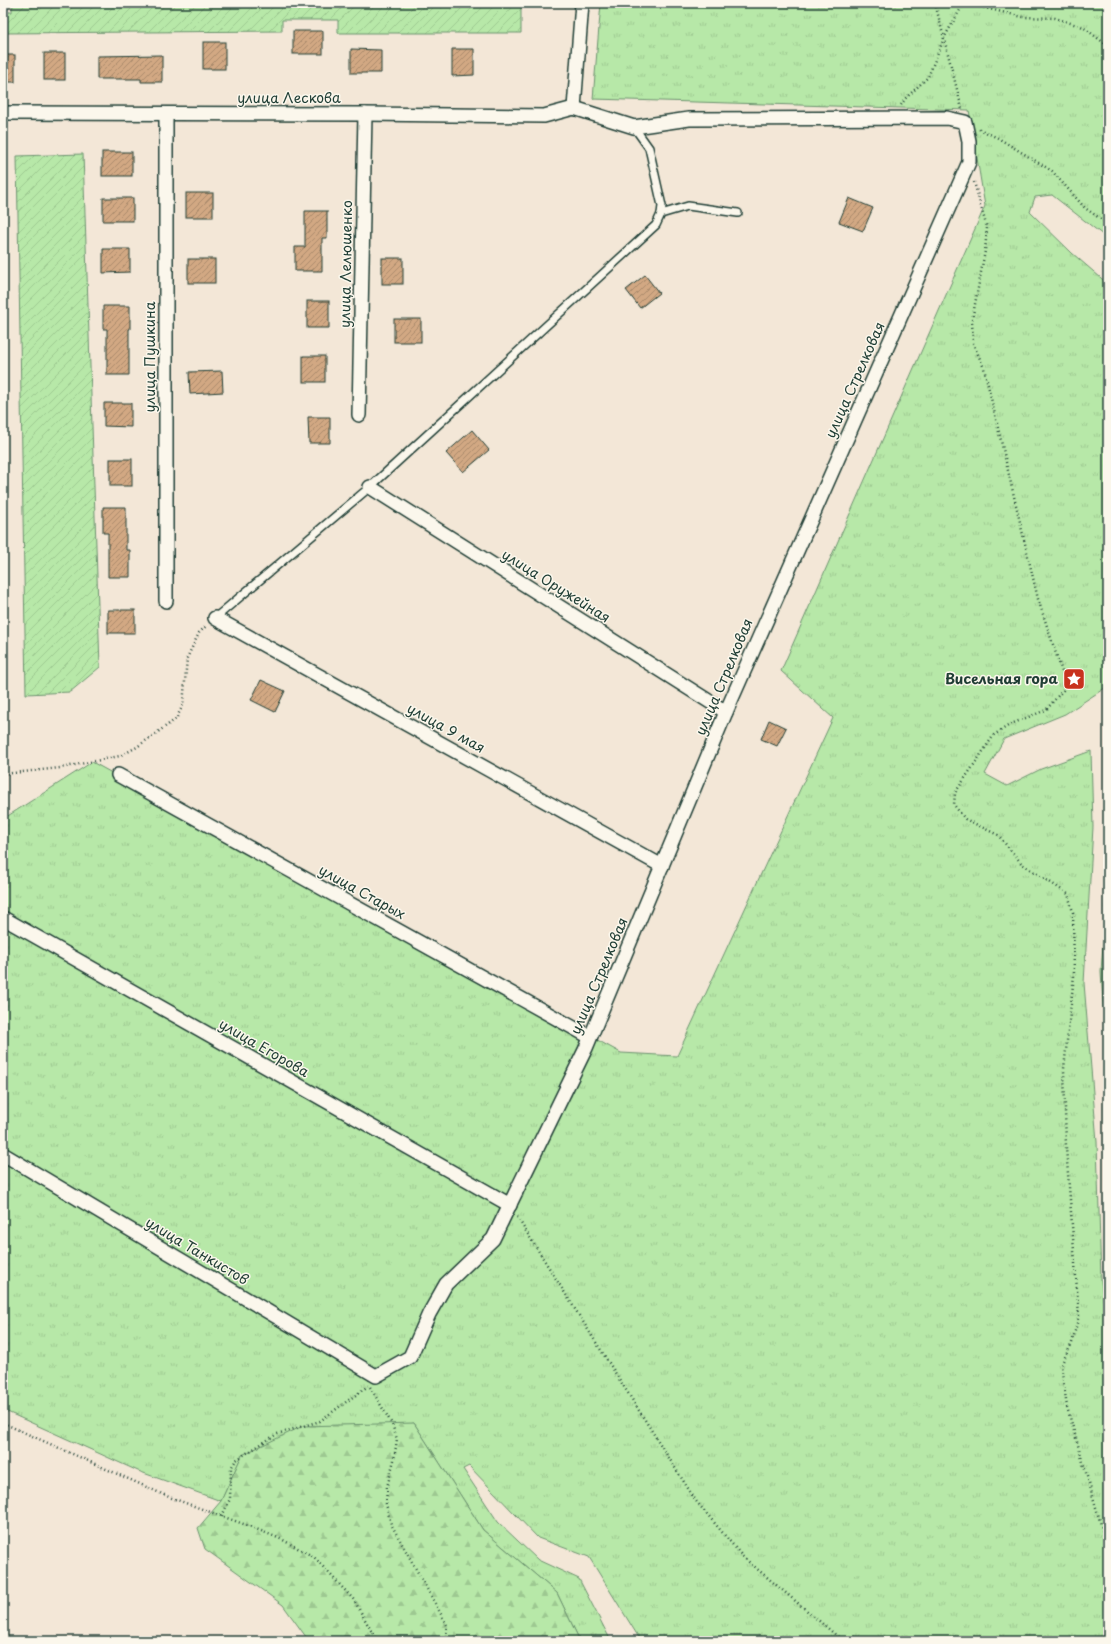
<svg xmlns="http://www.w3.org/2000/svg" width="1111" height="1644" font-family="'Playpen Sans',sans-serif">
<style>
.grass{fill:url(#grass-tufts);stroke:#6b926e}
.forest{fill:url(#forest-firs);stroke:#6b926e}
.garden{fill:url(#garden-furrows);stroke:#6b926e}
.building{fill:url(#building-hatch);stroke:#1f3d34}
.lines{fill:none;stroke-linecap:round;stroke-linejoin:round}
.lane-casing{stroke:#1f3d34;stroke-width:10}
.street-casing{stroke:#1f3d34;stroke-width:16}
.path{stroke:#1f3d34;stroke-width:2.5;stroke-dasharray:1 3;stroke-linecap:butt}
.lane{stroke:#fbf7ec;stroke-width:7}
.street{stroke:#fbf7ec;stroke-width:13}
.labels{text-anchor:middle;stroke-width:3;stroke-linejoin:round;paint-order:stroke}
.street-label{font-size:14px;fill:#1f3d34;stroke:#fbf7ec}
.poi-label{font-size:14px;font-weight:bold;fill:#1f3d34;stroke:#fbf7ec;text-anchor:end}
</style>
<defs>
<pattern id="grass-tufts" width="24" height="20" patternUnits="userSpaceOnUse"><rect width="24" height="20" fill="#b7e8a8"/><path d="M3 7l-1-3M5 7V3M7 7l1-3M15 17l-1-3M17 17v-4M19 17l1-3" fill="none" stroke="#9dc891"/></pattern>
<pattern id="forest-firs" width="22" height="20" patternUnits="userSpaceOnUse"><rect width="22" height="20" fill="#b7e8a8"/><path d="M5 1l3.5 6h-7zM16 11l3.5 6h-7z" fill="#9dc891"/></pattern>
<pattern id="garden-furrows" width="10" height="10" patternUnits="userSpaceOnUse"><rect width="10" height="10" fill="#b7e8a8"/><path d="M-1 1l2-2M0 10L10 0M9 11l2-2" fill="none" stroke="#9dc891"/></pattern>
<pattern id="building-hatch" width="6" height="6" patternUnits="userSpaceOnUse"><rect width="6" height="6" fill="#d2a883"/><path d="M-1 1l2-2M0 6l6-6M5 7l2-2" fill="none" stroke="#aa8a6c"/></pattern>
</defs>
<rect width="100%" height="100%" fill="#f3e7d7"/>
<filter id="ink" filterUnits="userSpaceOnUse"><feTurbulence type="fractalNoise" baseFrequency=".025" numOctaves="2"/><feDisplacementMap in="SourceGraphic" scale="8" xChannelSelector="R" yChannelSelector="G"/><feConvolveMatrix kernelMatrix="1 2 1 2 8 2 1 2 1" color-interpolation-filters="sRGB"/></filter>
<g filter="url(#ink)">
<g class="grass">
<path d="M 601,3 L 1108,3 L 1108,239 L 1052,195 L 1035,197 L 1030,212 L 1072,253 L 1108,284 L 1108,686 L 1065,714 L 1004,739 L 985,774 L 1007,786 L 1041,769 L 1091,751 L 1093,827 L 1084,983 L 1097,1142 L 1101,1281 L 1108,1342 L 1108,1641 L 641,1641 L 589,1557 L 538,1538 L 469,1466 L 463,1469 L 498,1522 L 538,1560 L 579,1579 L 611,1641 L 580,1641 L 557,1593 L 483,1530 L 414,1423 L 242,1455 L 221,1501 L 138,1471 L 3,1410 L 3,819 L 92,762 L 621,1053 L 677,1056 L 833,718 L 781,671 L 985,206 L 969,110 L 593,99 Z"/>
<path d="M 1108,879 L 1108,1080 L 1101,971 Z"/>
</g>
<path class="forest" d="M 414,1423 L 483,1530 L 557,1593 L 580,1641 L 309,1641 L 283,1605 L 205,1549 L 198,1528 L 221,1501 L 242,1455 L 303,1426 Z"/>
<g class="garden">
<path d="M 12,3 L 521,3 L 521,33 L 338,33 L 338,20 L 282,20 L 282,31 L 3,33 L 3,12 L 12,12 Z"/>
<path d="M 83,154 L 100,667 L 70,692 L 26,694 L 17,156 Z"/>
</g>
<g class="building">
<rect x="293" y="31" width="30" height="23"/>
<rect x="203" y="42" width="22" height="27"/>
<path d="M 351,49 L 381,50 L 381,73 L 351,73 Z"/>
<path d="M 452,49 L 474,49 L 474,75 L 452,76 Z"/>
<rect x="44" y="53" width="21" height="27"/>
<rect x="3" y="55" width="12" height="27"/>
<path d="M 162,55 L 162,82 L 141,82 L 141,79 L 97,79 L 97,56 Z"/>
<rect x="102" y="152" width="30" height="24"/>
<rect x="186" y="193" width="27" height="24"/>
<rect x="103" y="198" width="30" height="23"/>
<path d="M 849,198 L 873,208 L 863,231 L 839,222 Z"/>
<path d="M 305,211 L 327,211 L 327,238 L 322,238 L 322,271 L 295,271 L 295,247 L 305,247 Z"/>
<path d="M 103,249 L 130,249 L 130,272 L 103,273 Z"/>
<rect x="382" y="258" width="21" height="26"/>
<rect x="188" y="259" width="27" height="24"/>
<path d="M 645,275 L 659,293 L 640,308 L 626,290 Z"/>
<rect x="307" y="301" width="22" height="27"/>
<path d="M 103,306 L 130,306 L 130,329 L 129,329 L 129,375 L 107,375 L 107,329 L 103,329 Z"/>
<rect x="394" y="319" width="27" height="23"/>
<rect x="303" y="356" width="22" height="26"/>
<path d="M 222,371 L 223,392 L 190,394 L 189,372 Z"/>
<path d="M 104,403 L 131,403 L 131,427 L 104,426 Z"/>
<path d="M 308,417 L 330,417 L 330,443 L 309,443 Z"/>
<path d="M 472,430 L 489,450 L 463,472 L 446,453 Z"/>
<rect x="110" y="459" width="22" height="27"/>
<path d="M 103,507 L 126,507 L 126,550 L 130,550 L 130,577 L 108,577 L 108,533 L 103,533 Z"/>
<rect x="108" y="610" width="27" height="23"/>
<path d="M 261,680 L 285,691 L 275,712 L 251,700 Z"/>
<path d="M 769,720 L 786,728 L 777,746 L 761,739 Z"/>
</g>
<g class="lines">
<g class="lane-casing">
<g id="lane">
<path d="M 661,214 L 688,206 L 738,213"/>
<path d="M 215,618 L 370,487 L 656,225 L 661,214 L 662,206 L 649,148 L 634,127"/>
</g>
</g>
<g class="street-casing">
<g id="street">
<path d="M 574,108 L 582,3"/>
<path d="M 3,113 L 365,114 L 544,116 L 574,108"/>
<path d="M 359,415 L 365,114"/>
<path d="M 370,487 L 726,712"/>
<path d="M 166,601 L 166,114"/>
<path d="M 215,618 L 662,866"/>
<path d="M 118,775 L 590,1037"/>
<path d="M 3,918 L 510,1205"/>
<path d="M 3,1154 L 376,1376 L 410,1357 L 429,1314 L 446,1284 L 493,1239 L 586,1048 L 726,712 L 969,162 L 969,141 L 965,122 L 947,118 L 689,119 L 634,127 L 574,108"/>
</g>
</g>
<g class="path">
<path d="M 935,3 L 962,109"/>
<path d="M 964,3 L 1023,17 L 1055,18 L 1083,27 L 1108,46"/>
<path d="M 901,105 L 906,98 L 928,77 L 944,38 L 964,3"/>
<path d="M 979,129 L 998,138 L 1052,171 L 1085,208 L 1108,224"/>
<path d="M 974,182 L 987,228 L 985,251 L 972,320 L 973,343 L 984,368 L 1038,599 L 1065,681 L 1063,690 L 1046,710 L 1011,724 L 994,735 L 955,793 L 954,805 L 965,819 L 998,835 L 1022,864 L 1068,894 L 1073,912 L 1074,975 L 1064,1069 L 1066,1148 L 1079,1315 L 1072,1343 L 1061,1365 L 1067,1407 L 1108,1549"/>
<path d="M 3,774 L 60,768 L 120,756 L 137,747 L 176,719 L 183,705 L 187,658 L 199,633 L 206,626"/>
<path d="M 517,1217 L 696,1501 L 743,1557 L 843,1641"/>
<path d="M 370,1387 L 392,1424 L 397,1439 L 394,1460 L 387,1487 L 386,1504 L 391,1524 L 447,1625 L 446,1641"/>
<path d="M 3,1423 L 169,1497 L 249,1526 L 283,1540 L 314,1557 L 354,1600 L 377,1641"/>
<path d="M 222,1516 L 230,1499 L 231,1468 L 236,1460 L 277,1434 L 320,1421 L 368,1386"/>
</g>
<use href="#lane" class="lane"/>
<use href="#street" class="street"/>
</g>
</g>
<defs>
<g id="sight-square" transform="scale(1.15)"><rect x="-9" y="-9" width="18" height="18" rx="4" fill="#c8321e" stroke="#fbf7ec"/><path d="M0-6L1.8-2.2L6-1.7L2.9 1.2L3.7 5.4L0 3.3L-3.7 5.4L-2.9 1.2L-6-1.7L-1.8-2.2Z" fill="#fff"/></g>
</defs>
<g fill-rule="evenodd">
<use href="#sight-square" x="1074" y="679"/>
</g>
<g class="labels">
<g class="street-label">
<text x="289" y="103">улица Лескова</text>
<text transform="translate(346 264) rotate(-89)" y="5">улица Лелюшенко</text>
<text transform="translate(150 357) rotate(-90)" y="5">улица Пушкина</text>
<text transform="translate(855 380) rotate(-66)" y="5">улица Стрелковая</text>
<text transform="translate(556 586) rotate(32)" y="5">улица Оружейная</text>
<text transform="translate(724 677) rotate(-67)" y="5">улица Стрелковая</text>
<text transform="translate(446 728) rotate(29)" y="5">улица 9 мая</text>
<text transform="translate(362 892) rotate(29)" y="5">улица Старых</text>
<text transform="translate(599 976) rotate(-67)" y="5">улица Стрелковая</text>
<text transform="translate(264 1048) rotate(30)" y="5">улица Егорова</text>
<text transform="translate(197 1251) rotate(31)" y="5">улица Танкистов</text>
</g>
<g class="poi-label">
<text x="1058" y="684">Висельная гора</text>
</g>
</g>
<rect width="1111" height="1644" fill="none" stroke="#fbf7ec" stroke-width="16"/>
<rect x="8" y="8" width="1095" height="1628" fill="none" stroke="#1f3d34" stroke-width="1.5" filter="url(#ink)"/>
</svg>
